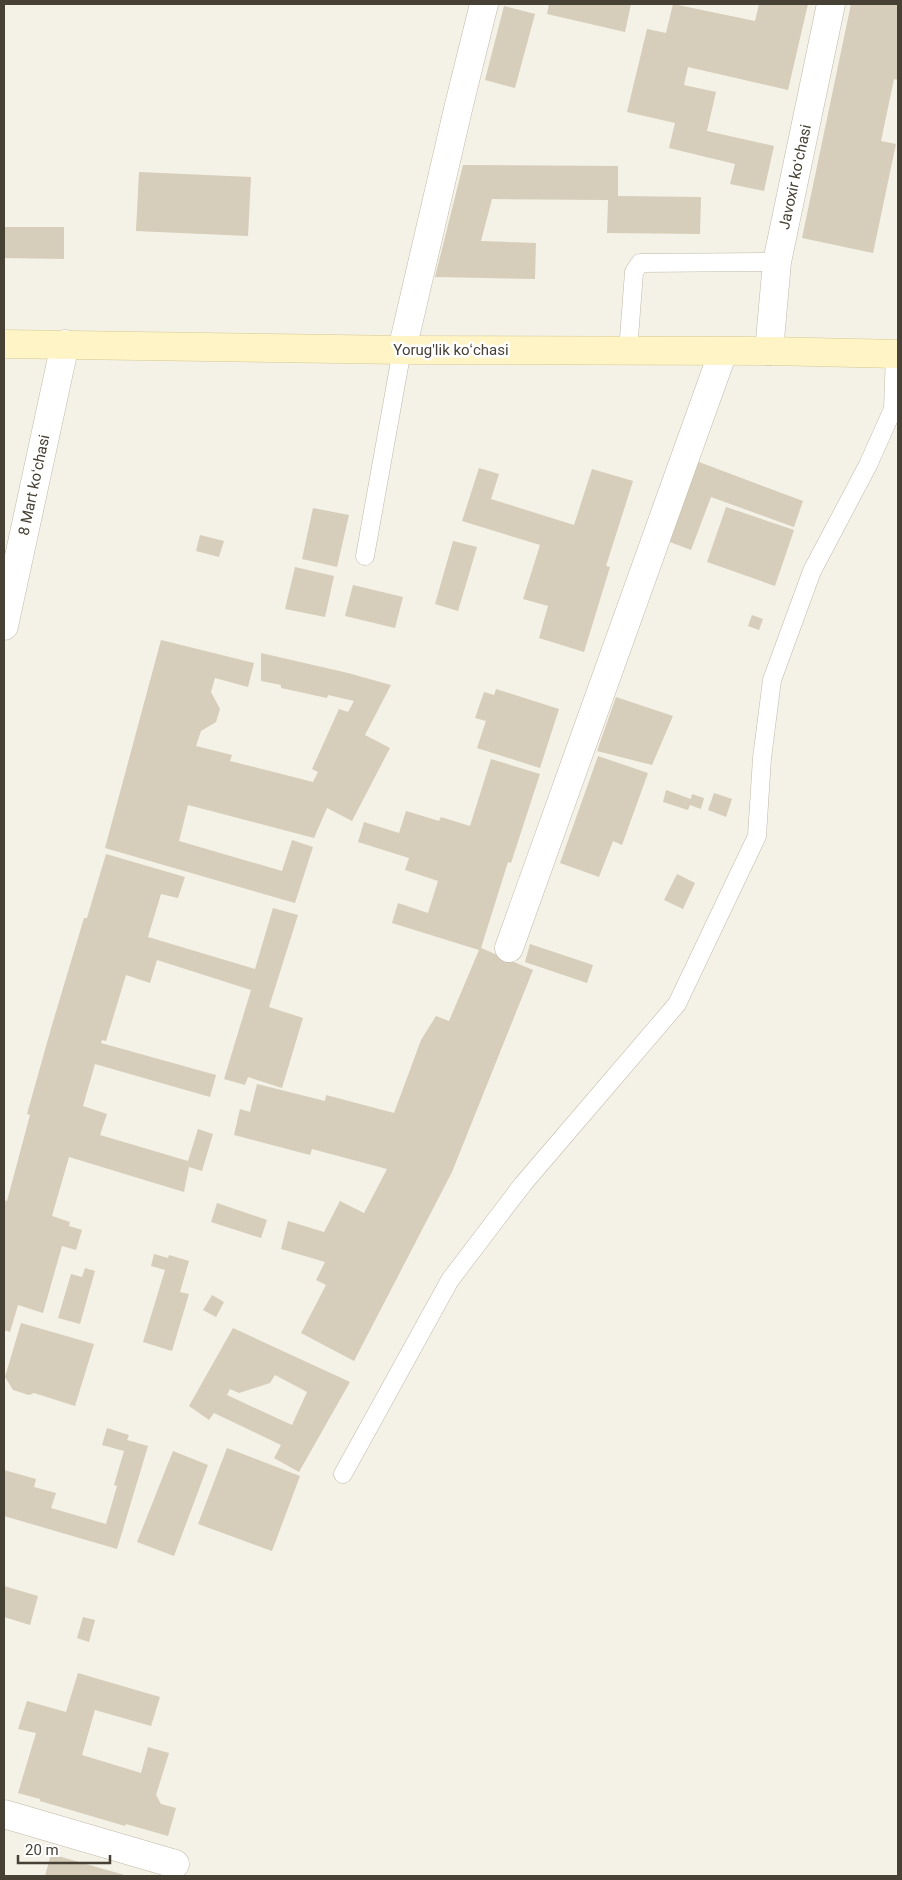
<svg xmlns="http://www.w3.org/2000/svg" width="902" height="1880" font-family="Roboto,sans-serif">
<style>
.building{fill:#d6cdba;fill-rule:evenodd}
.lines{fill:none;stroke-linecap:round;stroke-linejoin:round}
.lane-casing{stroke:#c0b9a8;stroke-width:19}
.street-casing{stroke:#c0b9a8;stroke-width:29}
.secondary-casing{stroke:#d7c992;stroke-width:29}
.lane{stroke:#fff;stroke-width:18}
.street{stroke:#fff;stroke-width:28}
.secondary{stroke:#fff4c5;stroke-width:28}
.labels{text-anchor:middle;stroke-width:5;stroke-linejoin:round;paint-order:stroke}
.street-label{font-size:15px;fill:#474135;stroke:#fff}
</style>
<rect width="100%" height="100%" fill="#f4f1e6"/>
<g class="building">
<path d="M 549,4 L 631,4 L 625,32 L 547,14 Z"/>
<path d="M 673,4 L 755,21 L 759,4 L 808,4 L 788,90 L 688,67 L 684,85 L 716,92 L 707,131 L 774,146 L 764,191 L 730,184 L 735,164 L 669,148 L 675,123 L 627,112 L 647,29 L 666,33 Z"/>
<path d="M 851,4 L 898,4 L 898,80 L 894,79 L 881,141 L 896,144 L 873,253 L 802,238 Z"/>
<path d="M 504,6 L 535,14 L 515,88 L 485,80 Z"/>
<path d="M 463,165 L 618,166 L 618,196 L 701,197 L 700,234 L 607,233 L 608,200 L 492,199 L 481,241 L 536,243 L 535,279 L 435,277 Z"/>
<path d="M 139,172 L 251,177 L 248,236 L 136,231 Z"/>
<path d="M 4,227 L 64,227 L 64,259 L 4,258 Z"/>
<path d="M 691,459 L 803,501 L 794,527 L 711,497 L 691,550 L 662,539 Z"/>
<path d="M 479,468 L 499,474 L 491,499 L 574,525 L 592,469 L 633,481 L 606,566 L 610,567 L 584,652 L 539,638 L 548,606 L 523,599 L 540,545 L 462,521 Z"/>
<path d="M 726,507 L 794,530 L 775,586 L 707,562 Z"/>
<path d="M 313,508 L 349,515 L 337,567 L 302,559 Z"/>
<path d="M 200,535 L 224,541 L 219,557 L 196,551 Z"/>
<path d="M 453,541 L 477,547 L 458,611 L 435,604 Z"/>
<path d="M 295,567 L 334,576 L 325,617 L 285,609 Z"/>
<path d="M 353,585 L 403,597 L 395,628 L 345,616 Z"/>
<path d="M 752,615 L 763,619 L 759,630 L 748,626 Z"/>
<path d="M 161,640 L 254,663 L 248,687 L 215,678 L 211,692 L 220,709 L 216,722 L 201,731 L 196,746 L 232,755 L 230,761 L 313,782 L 318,772 L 312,769 L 339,709 L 348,712 L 354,701 L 328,695 L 327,698 L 281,688 L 281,685 L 261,681 L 261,653 L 348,673 L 391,685 L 365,735 L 390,748 L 352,821 L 327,808 L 314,838 L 188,805 L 179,841 L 282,871 L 292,840 L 313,847 L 295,903 L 105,848 Z"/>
<path d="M 496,689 L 559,709 L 540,768 L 477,748 L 486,721 L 475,718 L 484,692 L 494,695 Z"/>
<path d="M 616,697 L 673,716 L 652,765 L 597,751 Z"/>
<path d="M 598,756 L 648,773 L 622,845 L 613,841 L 599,877 L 560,863 Z"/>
<path d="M 491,759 L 540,774 L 511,863 L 508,862 L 481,948 L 533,970 L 452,1172 L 354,1361 L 301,1333 L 326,1285 L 316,1280 L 325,1262 L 281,1249 L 288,1221 L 324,1232 L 340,1201 L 364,1213 L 387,1169 L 312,1149 L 310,1155 L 234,1135 L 240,1109 L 250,1112 L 257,1084 L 325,1101 L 326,1095 L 394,1113 L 421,1040 L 436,1016 L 449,1021 L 479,950 L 392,923 L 398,903 L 428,913 L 438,881 L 405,870 L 409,858 L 358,842 L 364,822 L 399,833 L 406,811 L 439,821 L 441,817 L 470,826 Z"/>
<path d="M 666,790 L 691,799 L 692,794 L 704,798 L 701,809 L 690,805 L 688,810 L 663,802 Z"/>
<path d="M 714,793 L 732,799 L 726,817 L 708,810 Z"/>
<path d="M 106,854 L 185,877 L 178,898 L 161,894 L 148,937 L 255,969 L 273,908 L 298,915 L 269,1007 L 303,1018 L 282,1088 L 248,1077 L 245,1085 L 224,1079 L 251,990 L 157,960 L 150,983 L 126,975 L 106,1041 L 102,1040 L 101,1043 L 216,1075 L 210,1097 L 95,1064 L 83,1106 L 107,1114 L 100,1135 L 188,1161 L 198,1129 L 213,1134 L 202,1171 L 189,1167 L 184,1192 L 69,1157 L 52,1216 L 70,1222 L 69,1226 L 82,1230 L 76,1250 L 62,1246 L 43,1313 L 18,1305 L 10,1332 L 4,1330 L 4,1200 L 7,1201 L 30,1115 L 27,1114 L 52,1025 L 84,918 L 87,918 Z"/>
<path d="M 677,874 L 695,883 L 683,909 L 664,900 Z"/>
<path d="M 530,944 L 593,965 L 587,983 L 525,962 Z"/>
<path d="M 217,1203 L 267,1220 L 261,1238 L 211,1222 Z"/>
<path d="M 154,1254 L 168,1258 L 169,1255 L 189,1261 L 180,1292 L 189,1294 L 172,1351 L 143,1342 L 165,1270 L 151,1266 Z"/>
<path d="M 85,1268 L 95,1271 L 80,1324 L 58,1318 L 71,1274 L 82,1277 Z"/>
<path d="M 212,1295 L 224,1302 L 216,1317 L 203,1310 Z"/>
<path d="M 21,1323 L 94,1344 L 75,1406 L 34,1393 L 29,1395 L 13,1390 L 5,1377 Z"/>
<path d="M 233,1328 L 350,1382 L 299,1472 L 274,1458 L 281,1445 L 214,1413 L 209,1420 L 189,1406 ZM 275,1375 L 307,1392 L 292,1425 L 227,1395 L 230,1389 L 239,1393 L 270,1383 Z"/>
<path d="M 107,1428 L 129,1435 L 127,1440 L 148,1446 L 117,1549 L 4,1516 L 4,1470 L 36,1479 L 34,1487 L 56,1493 L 51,1508 L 106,1524 L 117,1486 L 114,1485 L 124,1451 L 102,1445 Z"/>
<path d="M 227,1448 L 300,1476 L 272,1551 L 198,1524 Z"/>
<path d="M 173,1451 L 208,1465 L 174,1556 L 137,1542 Z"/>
<path d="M 4,1586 L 38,1596 L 30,1625 L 4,1617 Z"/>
<path d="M 83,1617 L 95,1620 L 89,1642 L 77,1638 Z"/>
<path d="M 78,1673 L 160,1697 L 151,1726 L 95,1710 L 82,1755 L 141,1773 L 148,1747 L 169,1753 L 156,1795 L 161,1804 L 176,1808 L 168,1836 L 126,1824 L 125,1826 L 40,1801 L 40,1799 L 18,1793 L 36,1733 L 18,1729 L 27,1701 L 66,1712 Z"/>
<path d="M 51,1854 L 128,1876 L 45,1876 Z"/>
</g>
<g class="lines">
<g class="lane-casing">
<g id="lane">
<path d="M 628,351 L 634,272 L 640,263 L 777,262"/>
<path d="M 365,556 L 402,350"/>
<path d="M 343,1474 L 450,1280 L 523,1184 L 677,1004 L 757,836 L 762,758 L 772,680 L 812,571 L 868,465 L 893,409 L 895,354"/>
</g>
</g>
<g class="street-casing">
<g id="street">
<path d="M 402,350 L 459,105 L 484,4"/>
<path d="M 769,351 L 777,262 L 831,4"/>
<path d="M 4,626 L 65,344"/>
<path d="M 509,948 L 723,352"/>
<path d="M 4,1814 L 175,1864"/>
</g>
</g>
<g class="secondary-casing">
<path id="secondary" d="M 4,344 L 402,350 L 769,351 L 898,354"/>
</g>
<use href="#lane" class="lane"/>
<use href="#street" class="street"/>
<use href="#secondary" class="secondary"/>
</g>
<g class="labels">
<g class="street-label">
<text transform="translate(795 177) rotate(-78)" y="5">Javoxir koʻchasi</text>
<text x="451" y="355">Yorug'lik koʻchasi</text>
<text transform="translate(34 485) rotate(-78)" y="5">8 Mart koʻchasi</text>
</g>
</g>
<rect width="902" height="1880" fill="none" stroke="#474135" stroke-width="10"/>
<path d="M18 1855v8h92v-8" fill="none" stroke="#474135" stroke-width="2.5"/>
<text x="25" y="1855" font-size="15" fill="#474135" stroke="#ffffff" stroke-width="4" paint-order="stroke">20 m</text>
</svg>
